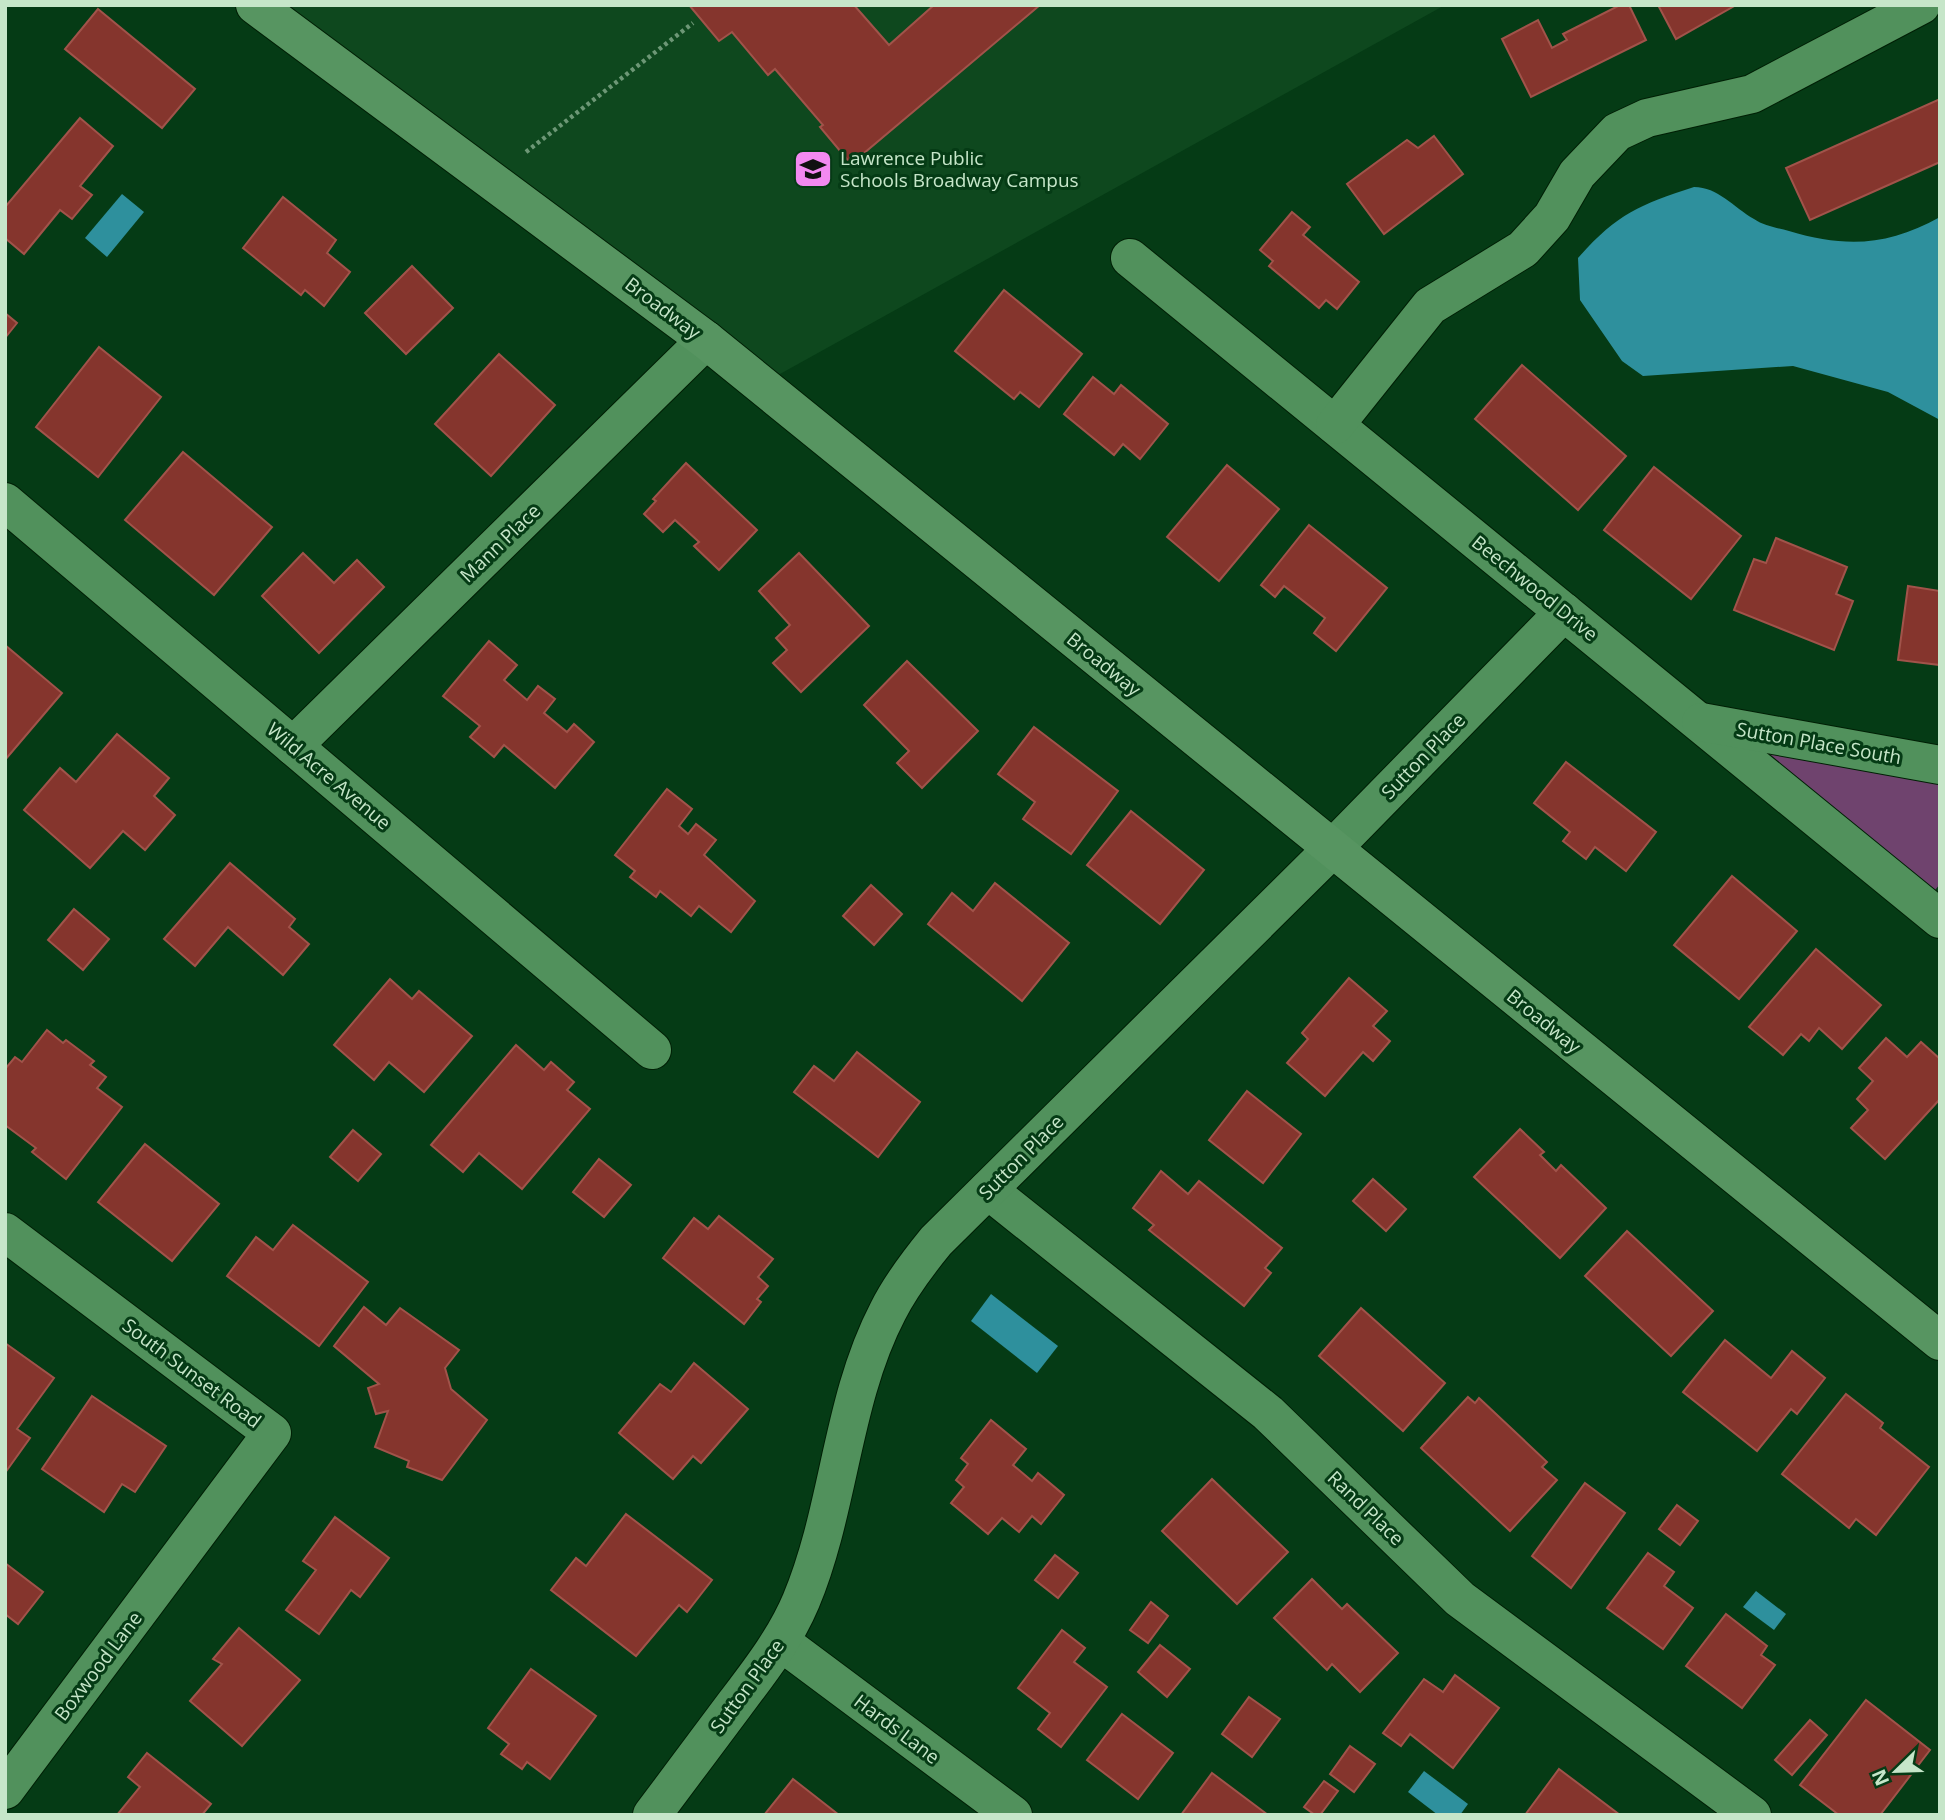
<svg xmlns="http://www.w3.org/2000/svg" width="1945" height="1820" font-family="'Open Sans',sans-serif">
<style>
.built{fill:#0e481e}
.green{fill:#6f436e}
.water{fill:#2e909d}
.building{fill:#85352d;stroke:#a1534a;stroke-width:2}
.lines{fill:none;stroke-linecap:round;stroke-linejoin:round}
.minor-casing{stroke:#001f05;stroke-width:40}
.major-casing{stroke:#001f05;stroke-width:40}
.path{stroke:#6d9776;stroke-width:4.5;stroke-dasharray:3.5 3.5;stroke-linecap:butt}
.minor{stroke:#51915c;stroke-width:38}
.major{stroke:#579561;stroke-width:38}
.labels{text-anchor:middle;stroke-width:6;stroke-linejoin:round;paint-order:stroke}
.poi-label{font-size:19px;fill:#c6e6c9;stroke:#053b15;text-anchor:start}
.street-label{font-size:19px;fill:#c6e6c9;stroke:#053b15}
</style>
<rect width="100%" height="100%" fill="#053b15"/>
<path class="built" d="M 255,5 L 1445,5 L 762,384 Z"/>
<path class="green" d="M 1699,722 L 1940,765 L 1940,884 L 1923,905 Z"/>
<g class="water">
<path d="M 1694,187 C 1718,187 1733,207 1754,219 C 1764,226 1778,228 1789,231 C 1846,248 1888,246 1940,217 L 1940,420 L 1888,392 L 1793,366 L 1643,376 L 1622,361 L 1580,300 L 1578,258 C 1617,214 1639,205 1694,187 Z"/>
<path d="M 122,194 L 144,212 L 107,257 L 85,238 Z"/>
<path d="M 991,1294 L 1058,1346 L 1037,1373 L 971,1321 Z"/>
<path d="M 1756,1591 L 1786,1614 L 1774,1630 L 1743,1607 Z"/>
<path d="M 1424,1771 L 1468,1804 L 1460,1815 L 1438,1815 L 1408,1792 Z"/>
</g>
<g class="building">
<path d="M 689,5 L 854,5 L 889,45 L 934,5 L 1040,5 L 851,164 L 820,127 L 823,125 L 775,69 L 768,75 L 732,32 L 719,41 Z"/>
<path d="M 1620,5 L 1629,5 L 1646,40 L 1531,97 L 1502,39 L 1538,20 L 1552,48 L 1567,40 L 1563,34 Z"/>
<path d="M 1658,5 L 1736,5 L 1676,39 Z"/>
<path d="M 98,9 L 195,89 L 162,128 L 65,49 Z"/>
<path d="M 1940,99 L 1940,162 L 1810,220 L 1786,168 Z"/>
<path d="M 80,118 L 113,146 L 80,186 L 92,195 L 72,219 L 60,210 L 24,254 L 5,238 L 5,207 Z"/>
<path d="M 1434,136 L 1463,174 L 1384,234 L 1347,184 L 1407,140 L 1418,148 Z"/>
<path d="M 283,197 L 336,240 L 327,253 L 350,272 L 324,306 L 305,290 L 301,295 L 243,248 Z"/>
<path d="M 1292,212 L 1310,227 L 1303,235 L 1359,282 L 1337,309 L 1326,300 L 1319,308 L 1269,266 L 1273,261 L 1260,250 Z"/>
<path d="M 412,266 L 453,308 L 406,354 L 365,313 Z"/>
<path d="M 1004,290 L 1082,354 L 1039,407 L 1020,392 L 1014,399 L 955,351 Z"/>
<path d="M 5,313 L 17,323 L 5,338 Z"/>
<path d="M 99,347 L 161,397 L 98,477 L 36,427 Z"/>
<path d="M 499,354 L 555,405 L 491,476 L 435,424 Z"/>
<path d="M 1522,365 L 1626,456 L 1578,510 L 1475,419 Z"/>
<path d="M 1093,377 L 1114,394 L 1121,385 L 1168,424 L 1140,459 L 1123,444 L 1114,455 L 1064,414 Z"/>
<path d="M 183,452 L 272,527 L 214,595 L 125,520 Z"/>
<path d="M 686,463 L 757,530 L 719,570 L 694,546 L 699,542 L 675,520 L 663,532 L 644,514 L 656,501 L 653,499 Z"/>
<path d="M 1227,465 L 1279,509 L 1219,581 L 1167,537 Z"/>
<path d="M 1654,467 L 1741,536 L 1691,599 L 1604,530 Z"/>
<path d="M 1309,525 L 1387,588 L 1336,651 L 1314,633 L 1325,618 L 1284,586 L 1275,597 L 1261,585 Z"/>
<path d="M 1776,538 L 1847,567 L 1836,594 L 1853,601 L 1834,650 L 1734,610 L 1754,559 L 1766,563 Z"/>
<path d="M 303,553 L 334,583 L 357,560 L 384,587 L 319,653 L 262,596 Z"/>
<path d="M 799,553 L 869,626 L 801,692 L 773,663 L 787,650 L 776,638 L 790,625 L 759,591 Z"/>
<path d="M 1908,586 L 1940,591 L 1940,665 L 1898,660 Z"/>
<path d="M 489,641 L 517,665 L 504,680 L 527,700 L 538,686 L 555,699 L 544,713 L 567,732 L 574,724 L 594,742 L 555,788 L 504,745 L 494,757 L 470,737 L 480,726 L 443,696 Z"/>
<path d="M 5,645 L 62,693 L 5,760 Z"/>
<path d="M 907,661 L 978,731 L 922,788 L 897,763 L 909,751 L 864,705 Z"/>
<path d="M 1034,727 L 1118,791 L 1071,854 L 1023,819 L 1035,802 L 998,774 Z"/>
<path d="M 117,734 L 169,778 L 154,796 L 175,815 L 145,850 L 123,831 L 90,868 L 24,810 L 60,768 L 76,782 Z"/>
<path d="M 1566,762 L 1656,832 L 1626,871 L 1595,847 L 1586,859 L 1563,841 L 1570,832 L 1534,803 Z"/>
<path d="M 667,789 L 692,809 L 679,826 L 688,834 L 696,824 L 716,840 L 704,855 L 755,901 L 731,932 L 699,906 L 691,916 L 660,891 L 656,897 L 630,877 L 635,871 L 615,855 Z"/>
<path d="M 1131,811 L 1204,870 L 1160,924 L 1087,865 Z"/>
<path d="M 230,863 L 295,919 L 289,927 L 309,944 L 283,975 L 228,927 L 195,966 L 164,939 Z"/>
<path d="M 1732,876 L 1797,931 L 1739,999 L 1674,945 Z"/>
<path d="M 995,883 L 1069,943 L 1022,1001 L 928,924 L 952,893 L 973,911 Z"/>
<path d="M 871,885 L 902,914 L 874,945 L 843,916 Z"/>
<path d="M 74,909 L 109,939 L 83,970 L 48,940 Z"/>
<path d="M 1816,949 L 1881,1005 L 1842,1049 L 1819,1028 L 1809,1041 L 1801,1034 L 1783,1055 L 1749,1027 Z"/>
<path d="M 1349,978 L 1387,1011 L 1373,1026 L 1390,1041 L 1373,1061 L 1363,1052 L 1325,1096 L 1287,1063 L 1308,1039 L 1302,1033 Z"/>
<path d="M 390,979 L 412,999 L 419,991 L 472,1036 L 424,1092 L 389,1062 L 374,1080 L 334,1045 Z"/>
<path d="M 47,1030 L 63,1043 L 66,1040 L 94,1061 L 90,1065 L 106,1077 L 97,1088 L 122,1107 L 66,1179 L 32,1152 L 36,1148 L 5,1125 L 5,1069 L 15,1057 L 22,1062 Z"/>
<path d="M 1886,1038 L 1907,1057 L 1921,1042 L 1940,1059 L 1940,1099 L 1885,1159 L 1851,1128 L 1868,1110 L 1857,1099 L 1873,1081 L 1859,1068 Z"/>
<path d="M 516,1045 L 544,1070 L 551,1062 L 574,1082 L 567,1090 L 590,1109 L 522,1189 L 479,1153 L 463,1172 L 431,1145 Z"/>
<path d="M 857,1052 L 920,1102 L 878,1157 L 794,1092 L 814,1066 L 834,1081 Z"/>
<path d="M 1247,1091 L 1301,1134 L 1263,1183 L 1209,1140 Z"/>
<path d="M 1520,1129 L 1544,1152 L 1540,1155 L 1556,1171 L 1561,1165 L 1606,1208 L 1560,1258 L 1474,1177 Z"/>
<path d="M 353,1130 L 381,1154 L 358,1181 L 330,1157 Z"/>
<path d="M 145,1144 L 219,1204 L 172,1261 L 98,1202 Z"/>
<path d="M 599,1159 L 631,1185 L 604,1217 L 573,1192 Z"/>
<path d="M 1161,1171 L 1188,1194 L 1199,1181 L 1282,1248 L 1265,1268 L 1271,1273 L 1244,1306 L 1149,1230 L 1154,1225 L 1133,1208 Z"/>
<path d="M 1373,1179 L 1406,1209 L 1386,1231 L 1353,1201 Z"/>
<path d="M 719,1216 L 773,1259 L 758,1277 L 768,1286 L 757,1299 L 761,1302 L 744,1324 L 663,1258 L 694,1218 L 708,1229 Z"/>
<path d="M 293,1225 L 368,1282 L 319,1346 L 227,1276 L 256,1237 L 273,1250 Z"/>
<path d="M 1627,1231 L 1713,1311 L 1671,1356 L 1585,1276 Z"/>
<path d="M 364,1307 L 386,1325 L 400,1308 L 459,1350 L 445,1368 L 451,1389 L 487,1420 L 442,1480 L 407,1467 L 409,1461 L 375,1447 L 388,1411 L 376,1414 L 368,1388 L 379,1384 L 334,1346 Z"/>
<path d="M 1361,1308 L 1445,1383 L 1403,1431 L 1319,1356 Z"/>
<path d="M 1725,1340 L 1771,1378 L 1792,1351 L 1825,1378 L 1797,1414 L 1791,1409 L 1757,1451 L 1683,1392 Z"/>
<path d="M 5,1343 L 54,1378 L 17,1429 L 30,1438 L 5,1473 Z"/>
<path d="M 694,1363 L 748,1409 L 701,1463 L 693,1456 L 673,1479 L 619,1433 L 660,1384 L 671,1392 Z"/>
<path d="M 1846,1394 L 1883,1423 L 1880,1428 L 1929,1467 L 1876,1535 L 1856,1519 L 1849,1528 L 1782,1474 Z"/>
<path d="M 92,1396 L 166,1446 L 135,1492 L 122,1484 L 104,1512 L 42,1469 Z"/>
<path d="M 1468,1397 L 1475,1403 L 1479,1398 L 1547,1462 L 1542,1467 L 1557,1480 L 1510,1531 L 1421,1448 Z"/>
<path d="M 991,1420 L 1026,1449 L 1013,1465 L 1032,1481 L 1038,1473 L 1064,1495 L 1041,1524 L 1032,1516 L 1019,1532 L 1002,1518 L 988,1534 L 951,1503 L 964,1487 L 956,1480 L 968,1464 L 961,1458 Z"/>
<path d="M 1212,1479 L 1288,1552 L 1237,1604 L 1162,1531 Z"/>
<path d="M 1585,1483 L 1625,1513 L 1571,1588 L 1532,1556 Z"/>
<path d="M 1677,1505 L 1698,1521 L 1680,1545 L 1659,1529 Z"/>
<path d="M 626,1514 L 712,1580 L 687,1612 L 679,1605 L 636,1656 L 551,1590 L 576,1558 L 586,1566 Z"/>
<path d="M 335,1517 L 389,1558 L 360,1597 L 351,1590 L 319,1634 L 286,1610 L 316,1570 L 303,1561 Z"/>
<path d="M 1648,1553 L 1674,1572 L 1664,1586 L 1693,1608 L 1663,1649 L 1607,1608 Z"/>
<path d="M 1055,1555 L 1078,1573 L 1058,1598 L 1035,1580 Z"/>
<path d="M 5,1563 L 43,1592 L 18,1624 L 5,1614 Z"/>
<path d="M 1312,1579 L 1342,1609 L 1347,1604 L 1398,1653 L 1360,1692 L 1332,1664 L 1327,1670 L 1274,1618 Z"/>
<path d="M 1151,1602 L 1168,1616 L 1148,1643 L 1130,1630 Z"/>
<path d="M 1726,1614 L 1767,1646 L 1761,1655 L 1775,1665 L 1742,1708 L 1686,1666 Z"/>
<path d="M 239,1628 L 300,1680 L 242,1746 L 190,1701 L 222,1664 L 213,1659 Z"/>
<path d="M 1062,1630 L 1085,1648 L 1074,1662 L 1107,1687 L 1061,1747 L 1038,1729 L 1050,1713 L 1018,1688 Z"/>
<path d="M 1160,1645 L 1190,1669 L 1167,1697 L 1138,1672 Z"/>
<path d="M 531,1669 L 596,1716 L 550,1779 L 527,1762 L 522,1769 L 501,1754 L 509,1744 L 488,1728 Z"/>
<path d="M 1455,1675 L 1499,1708 L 1453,1768 L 1410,1734 L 1401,1746 L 1383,1733 L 1424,1679 L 1443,1692 Z"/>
<path d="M 1249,1697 L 1280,1719 L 1252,1757 L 1222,1734 Z"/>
<path d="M 1866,1700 L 1930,1750 L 1880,1815 L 1839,1815 L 1800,1785 Z"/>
<path d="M 1122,1714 L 1173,1753 L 1138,1799 L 1087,1760 Z"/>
<path d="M 1810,1720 L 1827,1735 L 1792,1775 L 1775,1760 Z"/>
<path d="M 1350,1746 L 1375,1764 L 1354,1792 L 1330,1774 Z"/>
<path d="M 147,1753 L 211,1804 L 202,1815 L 117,1815 L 140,1787 L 128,1777 Z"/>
<path d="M 1559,1769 L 1620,1815 L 1525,1815 Z"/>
<path d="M 1212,1773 L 1268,1815 L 1181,1815 Z"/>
<path d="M 793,1779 L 839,1815 L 764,1815 Z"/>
<path d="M 1324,1781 L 1338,1791 L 1320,1815 L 1315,1815 L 1304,1807 Z"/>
</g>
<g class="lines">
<g class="minor-casing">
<g id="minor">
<path d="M 1130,258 L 1940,919"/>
<path d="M 1335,425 L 1430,306 L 1523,249 L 1552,217 L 1577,174 L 1617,132 L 1647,118 L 1752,94 L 1921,5"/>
<path d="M 5,502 L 652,1050"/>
<path d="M 1701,722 L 1940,765"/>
<path d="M 293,746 L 706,340"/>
<path d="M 988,1190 L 1268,1413 L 1460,1599 L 1752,1815"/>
<path d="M 5,1232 L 272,1433 L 5,1790"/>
<path d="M 781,1642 L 1013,1815"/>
<path d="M 652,1815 C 680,1778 707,1741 735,1704 C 760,1671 785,1639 801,1601 C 840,1508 841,1401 888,1311 C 901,1285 918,1263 936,1241 L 1331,850 L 1564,612"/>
</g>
</g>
<g class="major-casing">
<path id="major" d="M 255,5 L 706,340 L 1940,1341"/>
</g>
<path class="path" d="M 526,152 L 693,23"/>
<use href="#minor" class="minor"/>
<use href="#major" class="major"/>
</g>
<defs>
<g id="school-square" transform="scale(2.0125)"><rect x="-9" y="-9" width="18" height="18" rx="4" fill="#f389f1" stroke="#053b15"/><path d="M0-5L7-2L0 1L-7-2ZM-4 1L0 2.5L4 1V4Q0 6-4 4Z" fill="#111"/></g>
</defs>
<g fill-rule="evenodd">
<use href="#school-square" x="813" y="169"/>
</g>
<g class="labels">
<g class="poi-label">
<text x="840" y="165">Lawrence Public<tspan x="840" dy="22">Schools Broadway Campus</tspan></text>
</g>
<g class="street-label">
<text transform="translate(663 308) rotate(37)" y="7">Broadway</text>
<text transform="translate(500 543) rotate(-44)" y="7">Mann Place</text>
<text transform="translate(1535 588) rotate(39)" y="7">Beechwood Drive</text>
<text transform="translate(1104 664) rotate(39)" y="7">Broadway</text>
<text transform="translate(1819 743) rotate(10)" y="7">Sutton Place South</text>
<text transform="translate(1423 756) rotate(-46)" y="7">Sutton Place</text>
<text transform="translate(329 776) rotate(40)" y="7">Wild Acre Avenue</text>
<text transform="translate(1544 1021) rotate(39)" y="7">Broadway</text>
<text transform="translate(1021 1157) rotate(-45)" y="7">Sutton Place</text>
<text transform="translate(192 1373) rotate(37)" y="7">South Sunset Road</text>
<text transform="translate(1366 1508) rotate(44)" y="7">Rand Place</text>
<text transform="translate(98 1666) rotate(-53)" y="7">Boxwood Lane</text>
<text transform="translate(747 1686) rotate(-54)" y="7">Sutton Place</text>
<text transform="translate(897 1729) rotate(37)" y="7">Hards Lane</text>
</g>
</g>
<rect width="1945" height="1820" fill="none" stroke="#c6e6c9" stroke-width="14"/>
<g transform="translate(1896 1771) rotate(247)" stroke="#053b15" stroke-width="5" paint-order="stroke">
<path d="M0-5L12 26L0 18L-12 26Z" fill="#c6e6c9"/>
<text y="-10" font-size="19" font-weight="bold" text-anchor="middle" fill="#c6e6c9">N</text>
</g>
</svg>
